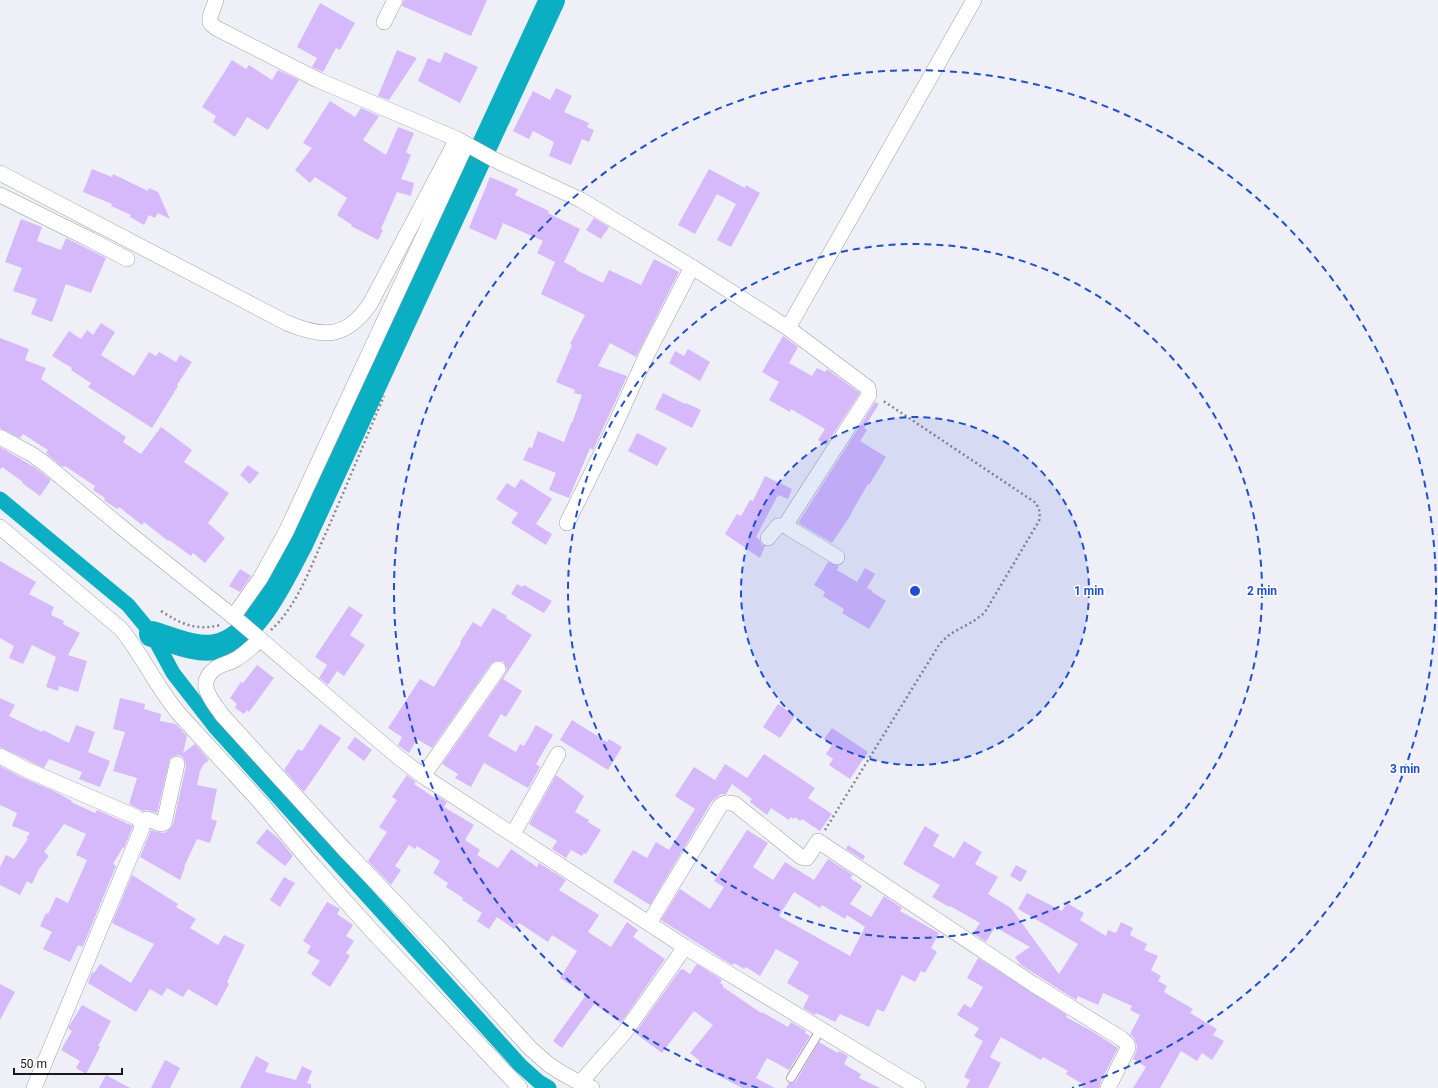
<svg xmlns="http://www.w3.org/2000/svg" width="1438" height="1088" font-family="Roboto,sans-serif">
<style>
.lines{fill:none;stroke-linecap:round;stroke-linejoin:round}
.canal{stroke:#0bafc4;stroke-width:15}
.river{stroke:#0bafc4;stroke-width:26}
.building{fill:#d5b9fb;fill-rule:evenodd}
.lane-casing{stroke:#9fa0a6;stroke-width:10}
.street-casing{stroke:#9fa0a6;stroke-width:16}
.path{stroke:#88898d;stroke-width:2.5;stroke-dasharray:2 3;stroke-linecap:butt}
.lane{stroke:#fff;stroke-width:8}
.street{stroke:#fff;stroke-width:15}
.ring{fill:none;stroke:#1d4ed8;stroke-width:2;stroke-dasharray:7 5}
.centre{fill:#1d4ed8;stroke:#fff;stroke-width:2}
.ring-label{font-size:12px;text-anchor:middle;font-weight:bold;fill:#1d4ed8;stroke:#fff;stroke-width:3;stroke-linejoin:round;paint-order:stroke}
</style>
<rect width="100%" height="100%" fill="#eff0f7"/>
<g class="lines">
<path class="canal" d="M 0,499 L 128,605 L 152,634 L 173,673 L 215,727 L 520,1065 L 539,1082 L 549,1088"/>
<path class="river" d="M 152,634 C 170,639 196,651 215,647 C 255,640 282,577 300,544 L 552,0"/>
</g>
<g class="building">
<path d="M 404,0 L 487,0 L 471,36 L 402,6 Z"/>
<path d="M 320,3 L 355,23 L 340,50 L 336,48 L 323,72 L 312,67 L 317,58 L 297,47 Z"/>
<path d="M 397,50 L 417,58 L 389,100 L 378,96 Z"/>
<path d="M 445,52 L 478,67 L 460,103 L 418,81 L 428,58 L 440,63 Z"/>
<path d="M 232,60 L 246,69 L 249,65 L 272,80 L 278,70 L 299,80 L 268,130 L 247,117 L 235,137 L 213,122 L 216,116 L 202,107 Z"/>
<path d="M 556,88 L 572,96 L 564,112 L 589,123 L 587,127 L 594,130 L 589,142 L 582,139 L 571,165 L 549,156 L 554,142 L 533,131 L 529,139 L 513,131 L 533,91 L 550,100 Z"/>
<path d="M 330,101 L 355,117 L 361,108 L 379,116 L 363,140 L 386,155 L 398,127 L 414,133 L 406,152 L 411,155 L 401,179 L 414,183 L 411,196 L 397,192 L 381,229 L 383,230 L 378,240 L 351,226 L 352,225 L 337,215 L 347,198 L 315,177 L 310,183 L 295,170 L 312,148 L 303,143 Z"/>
<path d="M 92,169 L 112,177 L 113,174 L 148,191 L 149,188 L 158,192 L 170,219 L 158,213 L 155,218 L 149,215 L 144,225 L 130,217 L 131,215 L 111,206 L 112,204 L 83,192 Z"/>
<path d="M 709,169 L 745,188 L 746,185 L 760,193 L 731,247 L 717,240 L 736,204 L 717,194 L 695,234 L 678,225 Z"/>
<path d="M 490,177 L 518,189 L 515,195 L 549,211 L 548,213 L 580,229 L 564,262 L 577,269 L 576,270 L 603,283 L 609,270 L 641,285 L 654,259 L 679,272 L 636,357 L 610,343 L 598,366 L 627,376 L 593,450 L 590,448 L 569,498 L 549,490 L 556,473 L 523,460 L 529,447 L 532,448 L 538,431 L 564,442 L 571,423 L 572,423 L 582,395 L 574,393 L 575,390 L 556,382 L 572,345 L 570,344 L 585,315 L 541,294 L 555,262 L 537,253 L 543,241 L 503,223 L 496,240 L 469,228 Z"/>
<path d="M 594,218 L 609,227 L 601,239 L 586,230 Z"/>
<path d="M 21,219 L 42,227 L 37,241 L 61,250 L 66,238 L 106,258 L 91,293 L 66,284 L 52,322 L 31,314 L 37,299 L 13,291 L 22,268 L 5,262 Z"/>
<path d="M 101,323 L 115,332 L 101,355 L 134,376 L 149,352 L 156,356 L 159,352 L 176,362 L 180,355 L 192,362 L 177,385 L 178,386 L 152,428 L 88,387 L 91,383 L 71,370 L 72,368 L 52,356 L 69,331 L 81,339 L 87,330 L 93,335 Z"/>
<path d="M 783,336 L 798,347 L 789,363 L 812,376 L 817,368 L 825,372 L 827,369 L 860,393 L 826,445 L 818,440 L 825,429 L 791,409 L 790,412 L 769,400 L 779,382 L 762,372 Z"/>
<path d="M 0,338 L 29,349 L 25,360 L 46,368 L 41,379 L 126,437 L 123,442 L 141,454 L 161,427 L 192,450 L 184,462 L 229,493 L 208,523 L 225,538 L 205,563 L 193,553 L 191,556 L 169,540 L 168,541 L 144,522 L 142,525 L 119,507 L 117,509 L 104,500 L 105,498 L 93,490 L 95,486 L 65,466 L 64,467 L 61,466 L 46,453 L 48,450 L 23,434 L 20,438 L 0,428 Z"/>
<path d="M 688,349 L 710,362 L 700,381 L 669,363 L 675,351 L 684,356 Z"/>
<path d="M 663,393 L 685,404 L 686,403 L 701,410 L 692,428 L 655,409 Z"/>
<path d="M 875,402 L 879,404 L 864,428 L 867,430 L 860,441 L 886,457 L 869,485 L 868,484 L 851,513 L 852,513 L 832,543 L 798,523 Z"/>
<path d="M 637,433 L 667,448 L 657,466 L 628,451 Z"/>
<path d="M 0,447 L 36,468 L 51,480 L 40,496 L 22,483 L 23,482 L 2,467 L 0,470 Z"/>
<path d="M 248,465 L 259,473 L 250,484 L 240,475 Z"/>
<path d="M 765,476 L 792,489 L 788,499 L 778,495 L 756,537 L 759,539 L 762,545 L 765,546 L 760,558 L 725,534 L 737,514 L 741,516 L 750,500 L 753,501 Z"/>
<path d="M 521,479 L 552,499 L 536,524 L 552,534 L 546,545 L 511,523 L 518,513 L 496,499 L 507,483 L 515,488 Z"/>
<path d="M 0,561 L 36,582 L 29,594 L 54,607 L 51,615 L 64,621 L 63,624 L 80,633 L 68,655 L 87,661 L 78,692 L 59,686 L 58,691 L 46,687 L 56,657 L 32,645 L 23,664 L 9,658 L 14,646 L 0,638 Z"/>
<path d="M 828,562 L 839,566 L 837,570 L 857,582 L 865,568 L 875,574 L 867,588 L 873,591 L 872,592 L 886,601 L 869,629 L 842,613 L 844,609 L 823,596 L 825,592 L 814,585 Z"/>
<path d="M 240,569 L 251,576 L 240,592 L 229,586 Z"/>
<path d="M 517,584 L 522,587 L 524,585 L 552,601 L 544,613 L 511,594 Z"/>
<path d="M 349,606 L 363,615 L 350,635 L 365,645 L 344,676 L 337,671 L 328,685 L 319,678 L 327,665 L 315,657 Z"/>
<path d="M 493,608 L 507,616 L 506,618 L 532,635 L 503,679 L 522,691 L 506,717 L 501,714 L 488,736 L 516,752 L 520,744 L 524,746 L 536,725 L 553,735 L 536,764 L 540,767 L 528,788 L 484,763 L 471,787 L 455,778 L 458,774 L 442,764 L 505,674 L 507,670 L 506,666 L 503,661 L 495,661 L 491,664 L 432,748 L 417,739 L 409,753 L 398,745 L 402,737 L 388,728 L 420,679 L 434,687 L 461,643 L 460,642 L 473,622 L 481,627 Z"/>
<path d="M 257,665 L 274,678 L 249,712 L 247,710 L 244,714 L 235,708 L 237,704 L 230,698 L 241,682 L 243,683 Z"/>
<path d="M 0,698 L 15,705 L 9,716 L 42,732 L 43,730 L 69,743 L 76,725 L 95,732 L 88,752 L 110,761 L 100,787 L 79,779 L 82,772 L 49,759 L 44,768 L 0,747 Z"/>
<path d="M 120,698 L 145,704 L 144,709 L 161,714 L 160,721 L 176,724 L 187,736 L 183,753 L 195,744 L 209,760 L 203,765 L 200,771 L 197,785 L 217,789 L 211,819 L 217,821 L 210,843 L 197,839 L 184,867 L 185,867 L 180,880 L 140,857 L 151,830 L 158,832 L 164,833 L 170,829 L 173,825 L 186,766 L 185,761 L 183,757 L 179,755 L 174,756 L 170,758 L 157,813 L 147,810 L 143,811 L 129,804 L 137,778 L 113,771 L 125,732 L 113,729 Z"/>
<path d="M 778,704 L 795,716 L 780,738 L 763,727 Z"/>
<path d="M 572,720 L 607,742 L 609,739 L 622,747 L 608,770 L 560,740 Z"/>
<path d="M 320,724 L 341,738 L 304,792 L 284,770 L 298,749 L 302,751 Z"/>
<path d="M 832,728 L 868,752 L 850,779 L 829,765 L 833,759 L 826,754 L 832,745 L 824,739 Z"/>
<path d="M 355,737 L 372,750 L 364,761 L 347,748 Z"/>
<path d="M 764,754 L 815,788 L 808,798 L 832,814 L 820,831 L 802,819 L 800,821 L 795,817 L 794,819 L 791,817 L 789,820 L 771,808 L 767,815 L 750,802 L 752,799 L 732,784 L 726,794 L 721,794 L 712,801 L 650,905 L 613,882 L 633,850 L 647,858 L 656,842 L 669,850 L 695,809 L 675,796 L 694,767 L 715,780 L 725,764 L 747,778 Z"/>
<path d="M 0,766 L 21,777 L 54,791 L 72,801 L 71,802 L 95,813 L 97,810 L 133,826 L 124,848 L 123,847 L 113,864 L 116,866 L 83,946 L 83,947 L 78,945 L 70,962 L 43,949 L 52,932 L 40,926 L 46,913 L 48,914 L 56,897 L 68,903 L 87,860 L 76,855 L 86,834 L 64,824 L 44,852 L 49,856 L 39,869 L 32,884 L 27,881 L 20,895 L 0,885 L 0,867 L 6,855 L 14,859 L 28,839 L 26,838 L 30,833 L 12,826 L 17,813 L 0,805 Z"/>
<path d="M 407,775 L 416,782 L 414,784 L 435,798 L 437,796 L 447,802 L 444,807 L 474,825 L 465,840 L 480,850 L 477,855 L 498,868 L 511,849 L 537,867 L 539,863 L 566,880 L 559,890 L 599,915 L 588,932 L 611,947 L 627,922 L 638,930 L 633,937 L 665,959 L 621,1023 L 594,1004 L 562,1048 L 553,1041 L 586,995 L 560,978 L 577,951 L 552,935 L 548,942 L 519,923 L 514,929 L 497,917 L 489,929 L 477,921 L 482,913 L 462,900 L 463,898 L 446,887 L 448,883 L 433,873 L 440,861 L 417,846 L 415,849 L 409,845 L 395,866 L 401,870 L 391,885 L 368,861 L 387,832 L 379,827 L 397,800 L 392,797 Z"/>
<path d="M 556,775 L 584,796 L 575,812 L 589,820 L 588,822 L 601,830 L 586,854 L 584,853 L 582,856 L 571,850 L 566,858 L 552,849 L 557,841 L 529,824 Z"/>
<path d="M 925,826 L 939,835 L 933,846 L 954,858 L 964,841 L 982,852 L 975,864 L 998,877 L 988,894 L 1011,908 L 1059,974 L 1078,944 L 1018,909 L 1027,893 L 1062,911 L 1067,903 L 1084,913 L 1080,920 L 1106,936 L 1108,930 L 1116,933 L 1121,922 L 1133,928 L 1130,935 L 1147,944 L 1144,950 L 1158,956 L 1151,970 L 1161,976 L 1158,981 L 1167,986 L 1164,992 L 1193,1009 L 1190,1013 L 1217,1029 L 1213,1035 L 1224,1041 L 1212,1060 L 1202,1053 L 1197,1061 L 1181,1051 L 1160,1088 L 1133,1088 L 1146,1067 L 1133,1059 L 1136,1052 L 1137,1046 L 1134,1038 L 1130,1034 L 1140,1015 L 1130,1010 L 1132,1006 L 1103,993 L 1098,1005 L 1078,996 L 1076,1000 L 1021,965 L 1015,957 L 1030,947 L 995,927 L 986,942 L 973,933 L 980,923 L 950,906 L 949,907 L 932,897 L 940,885 L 903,864 Z"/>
<path d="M 267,829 L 279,839 L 293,856 L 285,866 L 256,843 Z"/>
<path d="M 747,830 L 768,843 L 753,867 L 773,880 L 785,862 L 814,880 L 828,859 L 853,875 L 850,878 L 862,886 L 850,904 L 871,917 L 884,896 L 902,908 L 900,911 L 939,933 L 931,948 L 937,952 L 925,973 L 921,971 L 915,982 L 902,975 L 884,1012 L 877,1009 L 869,1027 L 840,1014 L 835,1022 L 819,1014 L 819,1015 L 816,1013 L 815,1015 L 803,1008 L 809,996 L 787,983 L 799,962 L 776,949 L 760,976 L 746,967 L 744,969 L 734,963 L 732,965 L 661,920 L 680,889 L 710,909 L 724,887 L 714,881 ZM 794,892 L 820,908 L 822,905 L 845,919 L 847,915 L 865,927 L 850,956 L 834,947 L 779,916 Z"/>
<path d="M 848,845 L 865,856 L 863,860 L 846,849 Z"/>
<path d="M 1016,865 L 1027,871 L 1021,882 L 1010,876 Z"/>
<path d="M 132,875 L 178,904 L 176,907 L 196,919 L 190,928 L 218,945 L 224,935 L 245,945 L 227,982 L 229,984 L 217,1006 L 188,989 L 183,997 L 167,988 L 162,996 L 150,989 L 136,1012 L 88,983 L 92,972 L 94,973 L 100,964 L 131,983 L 154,944 L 112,923 Z"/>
<path d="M 284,877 L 295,883 L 280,907 L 270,900 Z"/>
<path d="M 327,902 L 340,909 L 337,914 L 353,925 L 346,936 L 354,941 L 346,953 L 350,956 L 330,987 L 311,974 L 320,961 L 307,953 L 311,946 L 303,941 Z"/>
<path d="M 978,958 L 1067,1015 L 1066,1017 L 1095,1033 L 1118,1048 L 1102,1079 L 1099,1088 L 1082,1088 L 1084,1085 L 1066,1074 L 1068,1071 L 1043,1057 L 1041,1060 L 1001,1037 L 990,1057 L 1001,1063 L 988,1088 L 966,1088 L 970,1080 L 964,1077 L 983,1041 L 974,1036 L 979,1028 L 957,1015 L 964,1004 L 971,1008 L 983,987 L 967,978 Z"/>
<path d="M 697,964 L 722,980 L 720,983 L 723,985 L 723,987 L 761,1013 L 762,1012 L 788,1027 L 791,1022 L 806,1031 L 805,1033 L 810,1036 L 789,1070 L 767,1058 L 756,1078 L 775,1088 L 742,1088 L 698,1065 L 700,1061 L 690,1053 L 713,1025 L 694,1011 L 662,1053 L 635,1033 L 680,970 L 681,970 L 683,969 L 690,974 Z"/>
<path d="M 0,984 L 15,992 L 0,1020 Z"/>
<path d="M 82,1005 L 111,1021 L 98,1046 L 100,1047 L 86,1074 L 76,1068 L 80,1061 L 61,1050 L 72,1031 L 68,1028 Z"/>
<path d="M 819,1042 L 838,1053 L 839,1051 L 848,1056 L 844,1064 L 861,1074 L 859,1078 L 880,1088 L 786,1088 L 789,1083 L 793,1083 L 796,1081 Z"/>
<path d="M 256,1056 L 269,1063 L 265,1072 L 296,1080 L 302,1066 L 312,1071 L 307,1083 L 311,1084 L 311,1088 L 240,1088 Z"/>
<path d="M 165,1060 L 180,1068 L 170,1088 L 151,1088 Z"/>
<path d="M 106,1075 L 130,1088 L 99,1088 Z"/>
</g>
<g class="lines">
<g class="lane-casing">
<path id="lane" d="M 791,1078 L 821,1029"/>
</g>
<g class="street-casing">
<g id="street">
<path d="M 216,0 L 210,17 L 210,23 L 216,28 L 318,80 L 457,139 L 495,160 L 581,200 L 692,267 L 788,328 L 868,388 L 869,395 L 788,521 L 789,528 L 837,557"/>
<path d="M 384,22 L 395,0"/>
<path d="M 0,173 L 287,323 C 323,338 346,339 370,304 L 457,139"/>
<path d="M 0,195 L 91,240 L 127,259"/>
<path d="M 788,328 L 974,0"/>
<path d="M 0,437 L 33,455 L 44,463 L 136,539 L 240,622 L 398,757 L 423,776 L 685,947 L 918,1088"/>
<path d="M 567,523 L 610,436 L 648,352 L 692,267"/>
<path d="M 0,527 L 121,629 C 143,656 157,688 180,715 L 260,802 L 312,864 L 373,932 L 520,1088"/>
<path d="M 768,538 L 778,526 L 788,525"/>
<path d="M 233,617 L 260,579 L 286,532 L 466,145"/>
<path d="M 260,640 C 252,646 245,654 236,659 C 230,663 222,664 216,668 C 195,683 211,699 222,715 L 345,850 L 437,946 L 530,1048 L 548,1064 L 560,1072 L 580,1083 L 592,1088"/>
<path d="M 0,756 L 25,769 L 136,817 L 141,822 L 142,828 L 34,1088"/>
<path d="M 423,776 L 498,669"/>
<path d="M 141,822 L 147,819 L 161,824 L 164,823 L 177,764"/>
<path d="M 513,834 L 558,754"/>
<path d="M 649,923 L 720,806 C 725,802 728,802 735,804 L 801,857 L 807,858 L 818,841 L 1033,984 L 1122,1039 L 1127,1044 L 1128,1048 L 1108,1088"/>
<path d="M 580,1083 L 625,1032 L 685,947"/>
</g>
</g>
<g class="path">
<path d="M 161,611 C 181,624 196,631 220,625"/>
<path d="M 271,630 C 295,608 308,574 321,544 C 343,495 363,445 384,396"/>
<path d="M 825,830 L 939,645 C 951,629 970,627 985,612 L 1039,521 L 1040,512 L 1036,503 L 882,400"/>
</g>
<use href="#lane" class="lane"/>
<use href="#street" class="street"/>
</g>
<circle cx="915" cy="591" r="174" fill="#1d4ed8" fill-opacity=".12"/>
<g class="ring">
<circle cx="915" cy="591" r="174"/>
<circle cx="915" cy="591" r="347"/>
<path d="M758 1088A521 521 0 1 1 1072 1088"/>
</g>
<circle cx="915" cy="591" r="6" class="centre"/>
<g class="ring-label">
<text x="1089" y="595">1 min</text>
<text x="1262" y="595">2 min</text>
<text x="1405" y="773">3 min</text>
</g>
<path d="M14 1068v6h108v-6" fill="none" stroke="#19191b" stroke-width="2"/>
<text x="20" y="1068" font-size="12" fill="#19191b" stroke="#ffffff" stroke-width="3" paint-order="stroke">50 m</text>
</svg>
